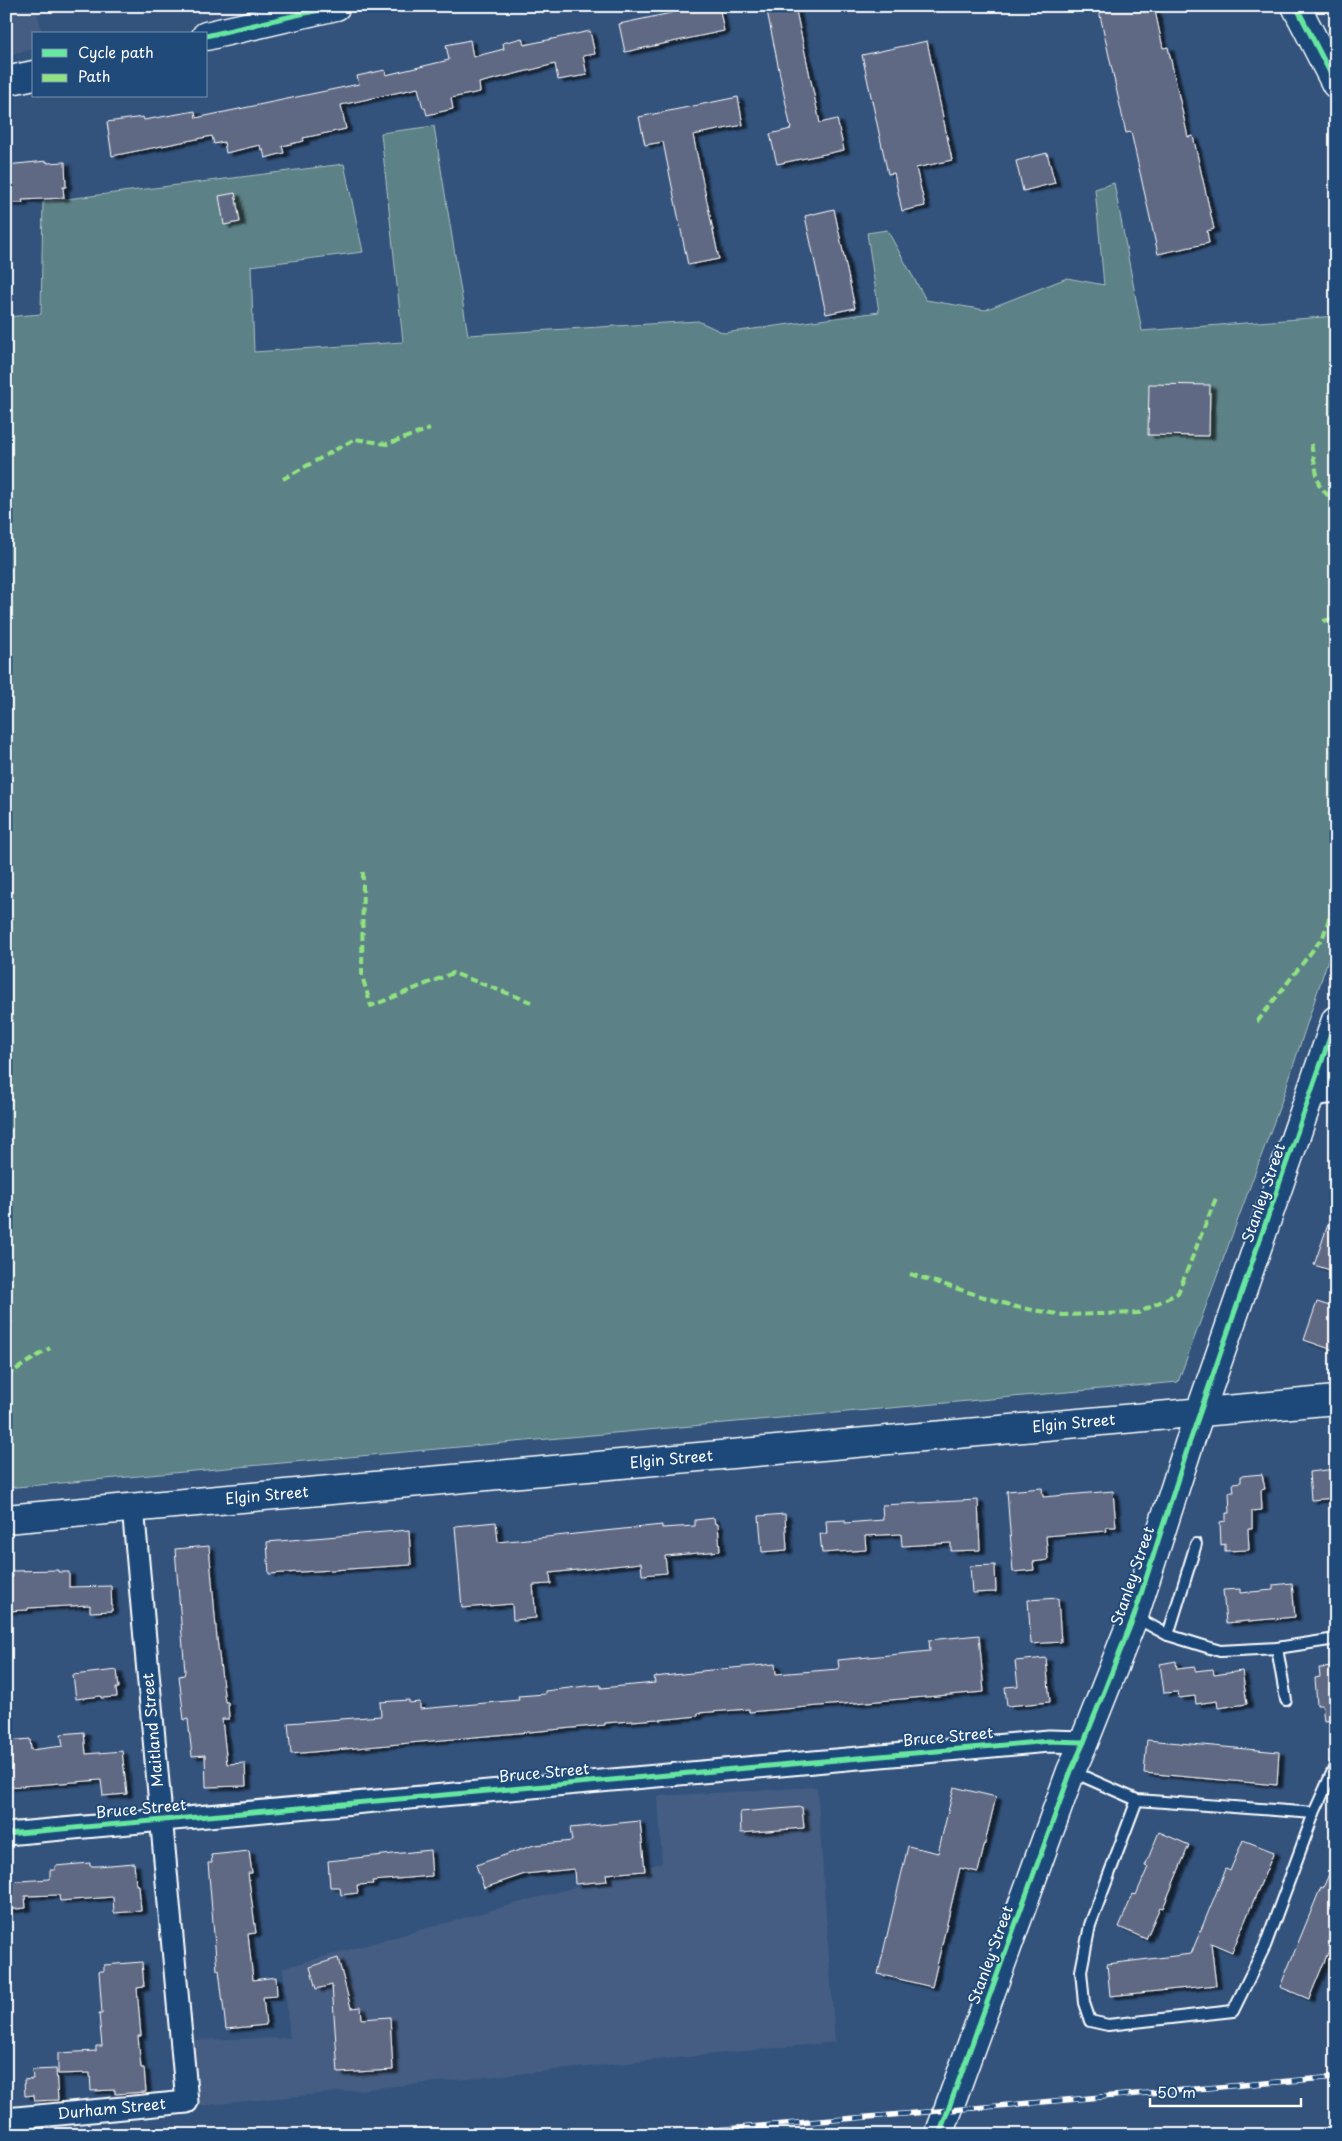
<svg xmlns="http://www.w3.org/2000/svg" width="1342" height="2141" font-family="'Playpen Sans',sans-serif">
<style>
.built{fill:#455d82}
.green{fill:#5c8186;stroke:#aec0c2}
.building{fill:#616984;stroke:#fff;filter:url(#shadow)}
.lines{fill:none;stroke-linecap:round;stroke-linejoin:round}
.lane-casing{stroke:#fff;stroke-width:14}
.street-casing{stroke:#fff;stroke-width:25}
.secondary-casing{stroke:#fff;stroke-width:31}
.lane{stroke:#1f4a7a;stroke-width:10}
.street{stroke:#1f4a7a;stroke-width:21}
.secondary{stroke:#1f4a7a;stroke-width:28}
.rail-casing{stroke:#fff;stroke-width:5.5}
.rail{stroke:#1f4a7a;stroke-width:4;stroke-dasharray:11;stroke-linecap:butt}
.quiet{stroke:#91e382;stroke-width:4;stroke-dasharray:8 4;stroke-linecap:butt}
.cycleway-casing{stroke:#1f4a7a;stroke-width:8}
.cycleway{stroke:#66e7a1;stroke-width:5}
.labels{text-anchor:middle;stroke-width:4;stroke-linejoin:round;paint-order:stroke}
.street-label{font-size:15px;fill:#fff;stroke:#1f4a7a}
</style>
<defs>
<filter id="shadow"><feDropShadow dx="5.5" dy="3" stdDeviation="1" flood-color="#0009"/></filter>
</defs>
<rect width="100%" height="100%" fill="#33537d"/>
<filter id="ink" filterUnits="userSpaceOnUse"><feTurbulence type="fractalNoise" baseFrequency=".02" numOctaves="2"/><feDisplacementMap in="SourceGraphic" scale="10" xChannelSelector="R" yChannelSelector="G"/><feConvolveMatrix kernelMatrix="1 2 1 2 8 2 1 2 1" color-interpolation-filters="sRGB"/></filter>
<g filter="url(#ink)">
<g class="built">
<path d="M 6,6 L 36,6 L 42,34 L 34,34 L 34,49 L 6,55 Z"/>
<path d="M 817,1787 L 835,2042 L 187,2107 L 182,2040 L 290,2038 L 283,1968 L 662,1863 L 658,1796 Z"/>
</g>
<path class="green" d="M 434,126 L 468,335 L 698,321 L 724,333 L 879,312 L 867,233 L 887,230 L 926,300 L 985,310 L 1067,278 L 1104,285 L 1095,189 L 1114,183 L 1142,331 L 1336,316 L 1336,935 L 1283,1097 L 1178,1382 L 6,1488 L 6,317 L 41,314 L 43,202 L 344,164 L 363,252 L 251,266 L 254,352 L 403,342 L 381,133 Z"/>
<g class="building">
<path d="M 704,6 L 719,6 L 724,31 L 625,52 L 619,24 Z"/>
<path d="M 766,6 L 795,6 L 820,123 L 837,119 L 844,150 L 777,164 L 770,134 L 791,129 Z"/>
<path d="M 1098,6 L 1154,6 L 1163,48 L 1168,47 L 1188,137 L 1193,136 L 1214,229 L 1207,231 L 1209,243 L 1158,254 L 1131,132 L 1126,133 Z"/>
<path d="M 590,31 L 595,54 L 583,56 L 587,75 L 558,80 L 555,64 L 479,83 L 480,92 L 451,98 L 453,109 L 427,115 L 425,108 L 423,108 L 418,88 L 341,105 L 346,129 L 303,138 L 304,141 L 282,146 L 284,153 L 265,158 L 263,149 L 261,150 L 260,145 L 226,153 L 224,142 L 214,144 L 212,136 L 112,156 L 107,122 L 143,117 L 144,120 L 195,111 L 196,118 L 359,84 L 357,76 L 385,70 L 386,75 L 449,60 L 446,45 L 470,40 L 473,57 L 504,49 L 503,43 L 522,38 L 524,45 Z"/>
<path d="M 927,41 L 952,160 L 916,168 L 925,206 L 902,211 L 894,173 L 888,174 L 862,55 Z"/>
<path d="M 738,97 L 743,125 L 693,135 L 719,259 L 688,265 L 663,142 L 645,145 L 639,117 Z"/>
<path d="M 1047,153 L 1055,183 L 1023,191 L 1016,161 Z"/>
<path d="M 47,161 L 47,163 L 65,162 L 66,187 L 63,187 L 64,198 L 22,200 L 23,203 L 6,203 L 6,165 Z"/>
<path d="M 235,193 L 240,222 L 224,225 L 219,196 Z"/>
<path d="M 834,209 L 855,308 L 826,314 L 805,216 Z"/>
<path d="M 1149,384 L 1210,385 L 1209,436 L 1148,435 Z"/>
<path d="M 1333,1210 L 1336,1210 L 1336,1272 L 1314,1265 Z"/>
<path d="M 1317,1302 L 1336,1308 L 1336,1351 L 1304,1340 Z"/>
<path d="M 1336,1469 L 1336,1498 L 1311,1500 L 1309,1472 Z"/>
<path d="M 1262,1474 L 1265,1489 L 1261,1490 L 1262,1510 L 1252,1511 L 1252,1529 L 1248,1529 L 1249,1550 L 1225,1551 L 1225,1544 L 1221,1545 L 1220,1522 L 1226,1521 L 1226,1513 L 1230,1513 L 1229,1492 L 1234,1492 L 1233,1483 L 1241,1482 L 1241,1476 Z"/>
<path d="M 1042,1488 L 1043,1497 L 1113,1491 L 1116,1527 L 1106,1527 L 1107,1531 L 1046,1536 L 1048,1560 L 1033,1562 L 1034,1570 L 1013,1572 L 1007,1491 Z"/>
<path d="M 978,1500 L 980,1550 L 951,1551 L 951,1543 L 902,1546 L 901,1534 L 865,1536 L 866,1550 L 822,1553 L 820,1534 L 827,1534 L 826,1521 L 845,1520 L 845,1523 L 883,1520 L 882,1505 Z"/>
<path d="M 785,1514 L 787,1550 L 762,1552 L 759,1516 Z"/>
<path d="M 714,1518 L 715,1524 L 718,1524 L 720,1551 L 665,1556 L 667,1573 L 642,1575 L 641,1563 L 550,1573 L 551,1584 L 533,1585 L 536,1618 L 513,1620 L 512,1604 L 462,1608 L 455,1526 L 496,1522 L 498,1542 L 662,1525 L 662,1528 L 695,1526 L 695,1520 Z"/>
<path d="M 409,1530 L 411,1565 L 269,1574 L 267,1542 Z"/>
<path d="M 209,1546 L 217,1639 L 225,1702 L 228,1702 L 229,1719 L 222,1719 L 227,1764 L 245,1763 L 246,1786 L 206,1787 L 205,1755 L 192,1756 L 188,1719 L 184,1720 L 179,1676 L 184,1675 L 185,1672 L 175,1549 Z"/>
<path d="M 995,1565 L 996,1592 L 972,1593 L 970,1566 Z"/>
<path d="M 58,1570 L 58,1572 L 69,1572 L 69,1587 L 111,1586 L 112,1611 L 90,1612 L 90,1605 L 28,1608 L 28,1610 L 6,1611 L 6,1577 L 13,1577 L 12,1571 Z"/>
<path d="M 1292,1583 L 1295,1617 L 1226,1623 L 1223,1590 L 1240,1589 L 1240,1593 L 1273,1590 L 1273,1585 Z"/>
<path d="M 1058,1598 L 1061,1642 L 1031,1644 L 1028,1600 Z"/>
<path d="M 979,1635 L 984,1692 L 749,1712 L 749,1709 L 698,1713 L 698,1716 L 659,1720 L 658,1719 L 605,1723 L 605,1725 L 291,1754 L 288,1723 L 381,1716 L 380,1702 L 409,1700 L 409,1703 L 420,1702 L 420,1709 L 519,1700 L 518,1696 L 545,1694 L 545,1691 L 586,1686 L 601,1685 L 601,1688 L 655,1683 L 654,1677 L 701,1672 L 701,1671 L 775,1664 L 776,1674 L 839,1669 L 838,1660 L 930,1651 L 929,1640 Z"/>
<path d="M 1046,1658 L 1050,1702 L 1007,1706 L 1005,1687 L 1018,1686 L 1015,1661 Z"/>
<path d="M 1176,1661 L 1177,1669 L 1195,1667 L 1195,1671 L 1213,1669 L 1214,1675 L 1242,1671 L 1247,1704 L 1218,1708 L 1217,1701 L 1196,1704 L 1195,1696 L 1179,1698 L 1178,1692 L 1164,1693 L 1160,1664 Z"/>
<path d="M 1336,1667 L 1336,1720 L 1324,1721 L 1322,1705 L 1317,1705 L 1315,1678 L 1320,1677 L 1319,1668 Z"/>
<path d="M 117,1670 L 119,1688 L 116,1688 L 117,1697 L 101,1698 L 101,1696 L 76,1699 L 73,1675 Z"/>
<path d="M 84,1732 L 86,1754 L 122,1751 L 127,1794 L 103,1796 L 101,1780 L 8,1787 L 6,1741 L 30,1739 L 31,1750 L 63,1746 L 61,1734 Z"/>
<path d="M 1147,1740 L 1279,1752 L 1277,1785 L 1144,1773 Z"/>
<path d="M 954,1787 L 996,1797 L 978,1872 L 960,1868 L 932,1987 L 878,1974 L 908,1846 L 938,1853 Z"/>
<path d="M 802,1807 L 804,1828 L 741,1833 L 740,1812 Z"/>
<path d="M 640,1821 L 645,1871 L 606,1874 L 607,1881 L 575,1884 L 574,1869 L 525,1874 L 484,1888 L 476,1865 L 534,1845 L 572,1841 L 570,1828 Z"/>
<path d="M 1159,1832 L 1189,1845 L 1163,1908 L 1160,1907 L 1146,1939 L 1119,1927 L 1133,1894 L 1136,1895 L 1148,1867 L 1145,1866 Z"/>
<path d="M 1243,1840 L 1274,1852 L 1232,1952 L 1211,1943 L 1216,1985 L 1110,1996 L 1107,1964 L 1191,1954 L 1226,1869 L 1230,1871 Z"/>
<path d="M 430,1850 L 432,1876 L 372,1881 L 373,1884 L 357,1885 L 358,1893 L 341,1895 L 340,1887 L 330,1887 L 328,1861 Z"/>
<path d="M 249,1851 L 252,1873 L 248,1873 L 256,1933 L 248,1934 L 253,1980 L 276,1977 L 277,1996 L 263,1997 L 266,2025 L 226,2029 L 219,1970 L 217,1970 L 208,1863 L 212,1863 L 211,1855 Z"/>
<path d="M 1336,1858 L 1336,1933 L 1309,1999 L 1280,1987 L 1321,1887 L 1323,1888 Z"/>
<path d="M 90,1863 L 90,1866 L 98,1866 L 134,1863 L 136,1885 L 139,1885 L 141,1911 L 114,1913 L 113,1897 L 60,1901 L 59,1895 L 25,1896 L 26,1908 L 6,1910 L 6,1882 L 50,1879 L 50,1870 L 55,1870 L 55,1866 Z"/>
<path d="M 338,1958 L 351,2008 L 361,2007 L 362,2019 L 390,2017 L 393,2070 L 338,2073 L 332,1985 L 316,1989 L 310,1967 Z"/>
<path d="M 142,1962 L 144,1987 L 137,1988 L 141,2036 L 138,2036 L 141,2068 L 144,2068 L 146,2092 L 115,2094 L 115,2090 L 91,2091 L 90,2073 L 58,2074 L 58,2053 L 96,2051 L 96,2046 L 102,2046 L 99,2014 L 102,2014 L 99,1971 L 104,1971 L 104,1965 Z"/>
<path d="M 56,2069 L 58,2100 L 35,2101 L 34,2095 L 25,2096 L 24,2080 L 33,2079 L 32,2070 Z"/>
</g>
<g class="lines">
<g class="lane-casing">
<g id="lane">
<path d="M 1135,1617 L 1168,1635 L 1220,1651 L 1277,1648 L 1336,1639"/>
<path d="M 1168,1635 L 1196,1544"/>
<path d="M 1277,1648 L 1286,1700"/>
<path d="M 1071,1771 L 1137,1800 L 1314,1813"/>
<path d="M 1137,1800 L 1090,1925 L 1081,1971 L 1084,2003 L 1090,2021 L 1108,2025 L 1233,2011 L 1265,1946 L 1314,1813 L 1336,1764"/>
</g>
</g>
<g class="street-casing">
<g id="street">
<path d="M 1310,1095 L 1336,1092"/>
<path d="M 6,1834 L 1049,1741 L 1084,1742"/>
<path id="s1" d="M 6,2119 L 187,2102 L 133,1507"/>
</g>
</g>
<g class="secondary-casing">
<g id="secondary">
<path d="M 1296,6 L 1336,84"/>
<path d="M 206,36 L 336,6"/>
<path d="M 6,81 L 34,75"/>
<path id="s2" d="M 6,1519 L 1336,1400"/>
<path d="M 939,2135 L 1071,1771 L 1084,1742 L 1134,1616 L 1189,1444 L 1336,1020"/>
</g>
</g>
<use href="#lane" class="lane"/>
<use href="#street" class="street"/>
<use href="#secondary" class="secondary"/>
<g class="rail-casing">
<path id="rail" d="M 657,2135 L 1336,2077"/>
</g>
<use href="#rail" class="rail"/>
<g class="quiet">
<path d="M 1311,444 L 1319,485 L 1336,505"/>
<path d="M 283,479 L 355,439 L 387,444 L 430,429"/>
<path d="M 1323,621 L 1336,618"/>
<path d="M 1334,802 L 1336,805"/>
<path d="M 363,872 L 362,976 L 371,1006 L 453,973 L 531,1002"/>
<path d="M 1257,1022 L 1323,937 L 1336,897"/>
<path d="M 910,1274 L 1016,1307 L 1063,1315 L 1138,1313 L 1178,1293 L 1216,1198"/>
<path d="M 6,1325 L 15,1318"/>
<path d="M 6,1376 L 50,1348"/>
</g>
<g class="cycleway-casing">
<g id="cycleway">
<path d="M 1296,6 L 1336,84"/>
<path d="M 206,36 L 336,6"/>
<path d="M 6,1834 L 1049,1741 L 1084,1742"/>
<path d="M 939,2135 L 1071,1771 L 1084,1742 L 1134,1616 L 1189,1444 L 1336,1020"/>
</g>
</g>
<use href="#cycleway" class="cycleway"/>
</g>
</g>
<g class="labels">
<g class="street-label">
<text transform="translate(1264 1193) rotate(-71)" y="5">Stanley Street</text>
<text dy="5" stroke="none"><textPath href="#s2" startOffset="1072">Elgin Street</textPath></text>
<text dy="5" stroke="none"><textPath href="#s2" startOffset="668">Elgin Street</textPath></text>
<text dy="5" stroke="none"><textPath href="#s2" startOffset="262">Elgin Street</textPath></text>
<text transform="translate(1133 1576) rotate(-71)" y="5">Stanley Street</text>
<text transform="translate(153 1730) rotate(-95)" y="5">Maitland Street</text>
<text transform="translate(948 1737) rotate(-5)" y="5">Bruce Street</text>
<text transform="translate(544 1773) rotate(-5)" y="5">Bruce Street</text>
<text transform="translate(141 1809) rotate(-5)" y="5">Bruce Street</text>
<text transform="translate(991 1955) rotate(-70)" y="5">Stanley Street</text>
<text dy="5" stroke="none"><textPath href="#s1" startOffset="106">Durham Street</textPath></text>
</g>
</g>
<rect width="1342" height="2141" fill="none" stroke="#1f4a7a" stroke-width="25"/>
<rect x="12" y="12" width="1317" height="2116" fill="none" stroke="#fff" stroke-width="2" filter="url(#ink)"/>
<rect x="32" y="32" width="175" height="65" fill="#1f4a7a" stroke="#7992af"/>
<rect x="42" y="49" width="25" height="8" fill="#66e7a1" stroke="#7992af"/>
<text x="78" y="58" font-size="15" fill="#ffffff">Cycle path</text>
<rect x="42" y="74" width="25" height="8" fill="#91e382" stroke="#7992af"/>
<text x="78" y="82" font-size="15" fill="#ffffff">Path</text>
<path d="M1150 2098v8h151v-8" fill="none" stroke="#ffffff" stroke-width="2.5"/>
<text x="1157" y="2098" font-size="15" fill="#ffffff" stroke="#1f4a7a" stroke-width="4" paint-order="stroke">50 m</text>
</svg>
